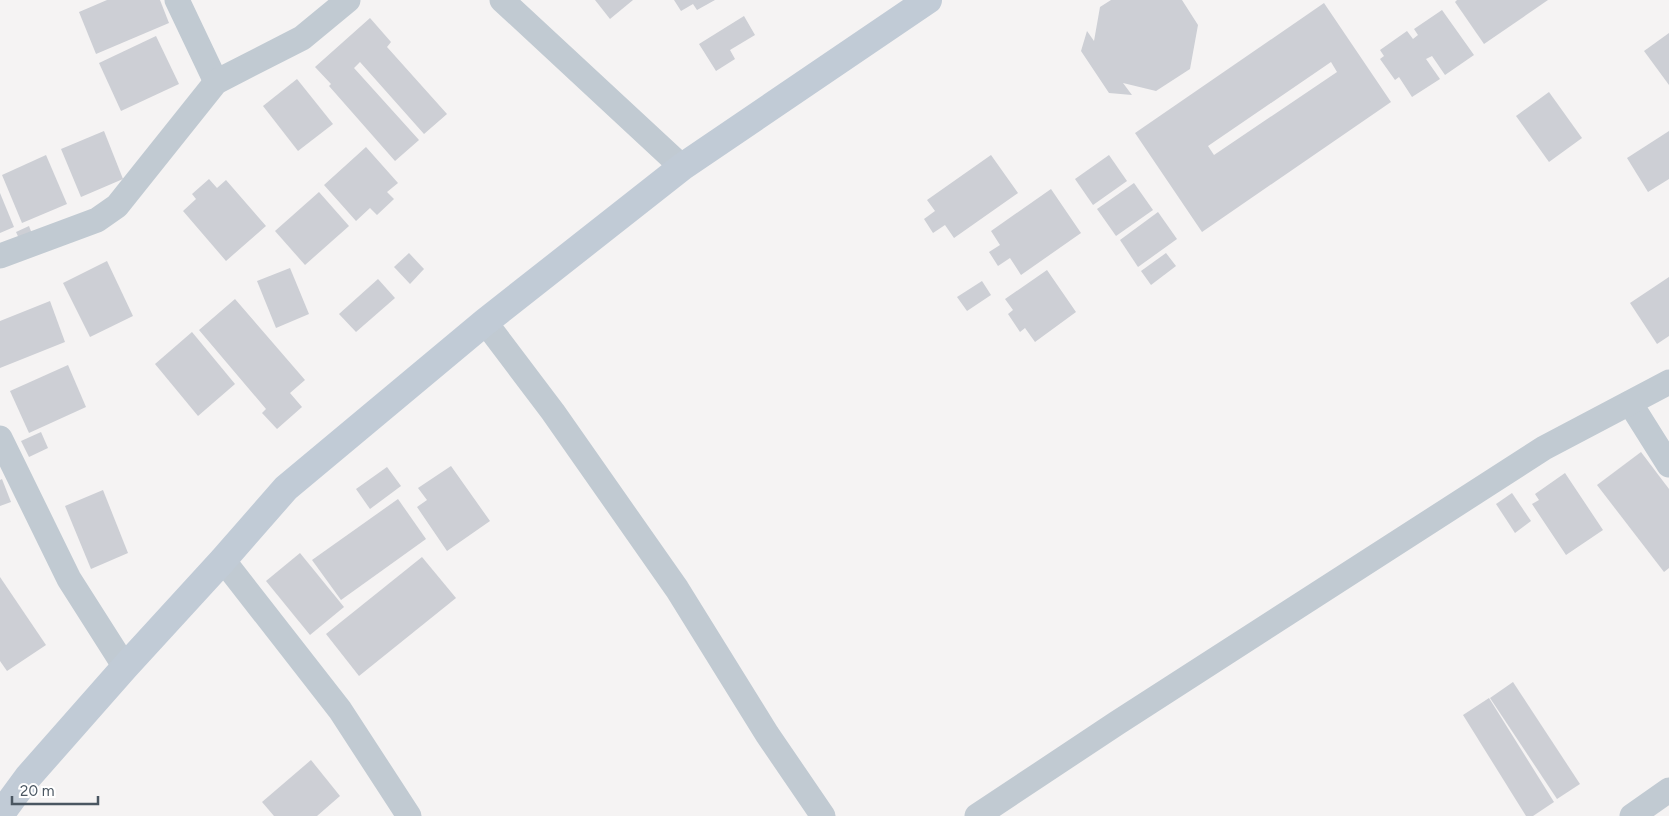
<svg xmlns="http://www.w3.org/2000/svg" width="1669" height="816" font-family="Figtree,sans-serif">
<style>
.building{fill:#cdcfd5;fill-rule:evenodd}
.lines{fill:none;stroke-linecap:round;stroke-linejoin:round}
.street{stroke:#c1cad2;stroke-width:25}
.secondary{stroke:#c1cbd6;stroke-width:28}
</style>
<rect width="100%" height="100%" fill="#f5f3f3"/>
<g class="building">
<path d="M 107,0 L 160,0 L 169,23 L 96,54 L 79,12 Z"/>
<path d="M 595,0 L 633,0 L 610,19 Z"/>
<path d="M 674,0 L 715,0 L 697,10 L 693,4 L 681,11 Z"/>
<path d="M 1111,0 L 1182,0 L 1198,25 L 1190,69 L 1156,91 L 1123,83 L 1132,95 L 1109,93 L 1081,51 L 1087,31 L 1094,41 L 1100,7 Z"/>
<path d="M 1457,0 L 1548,0 L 1484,44 L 1455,2 Z"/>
<path d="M 1324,3 L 1391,102 L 1202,232 L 1135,133 ZM 1331,62 L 1337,72 L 1214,155 L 1208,146 Z"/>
<path d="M 1442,10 L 1474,55 L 1445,75 L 1432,56 L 1426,59 L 1440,79 L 1412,97 L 1399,77 L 1395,80 L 1380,59 L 1384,56 L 1380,50 L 1407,31 L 1413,39 L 1418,35 L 1414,29 Z"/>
<path d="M 744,16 L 755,35 L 730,50 L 735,59 L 716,71 L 699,44 Z"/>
<path d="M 370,18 L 391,42 L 387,47 L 447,114 L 424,134 L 360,62 L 354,68 L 419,140 L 395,161 L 329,86 L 331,84 L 315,67 Z"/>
<path d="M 1669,33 L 1669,85 L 1644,51 Z"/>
<path d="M 156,36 L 179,84 L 121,111 L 99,63 Z"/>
<path d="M 297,79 L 333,124 L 298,151 L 263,106 Z"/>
<path d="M 1549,92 L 1582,138 L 1549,162 L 1516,116 Z"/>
<path d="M 104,131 L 123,179 L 81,197 L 61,149 Z"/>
<path d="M 1669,131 L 1669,179 L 1648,192 L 1627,158 Z"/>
<path d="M 366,147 L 398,183 L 387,192 L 394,199 L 377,215 L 370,208 L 356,221 L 324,185 Z"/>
<path d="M 46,155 L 67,204 L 22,223 L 2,175 Z"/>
<path d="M 991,155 L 1018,193 L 954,238 L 945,225 L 933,233 L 924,219 L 935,211 L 927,200 Z"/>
<path d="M 1109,155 L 1127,181 L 1093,205 L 1075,179 Z"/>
<path d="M 209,179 L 217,188 L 226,180 L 266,226 L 226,261 L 183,211 L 196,199 L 192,194 Z"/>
<path d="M 1134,183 L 1153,210 L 1116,236 L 1097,209 Z"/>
<path d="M 1051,189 L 1081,233 L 1021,275 L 1010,258 L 998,266 L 989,252 L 1000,245 L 991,231 Z"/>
<path d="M 319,192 L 349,226 L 305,265 L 275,231 Z"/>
<path d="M 0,193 L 14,227 L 0,233 Z"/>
<path d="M 1158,212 L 1177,239 L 1138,267 L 1120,240 Z"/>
<path d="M 29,226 L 34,239 L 22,245 L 16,232 Z"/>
<path d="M 409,253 L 424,269 L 410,284 L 394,267 Z"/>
<path d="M 1166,253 L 1176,266 L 1151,285 L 1141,271 Z"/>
<path d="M 107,261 L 133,316 L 90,337 L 63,283 Z"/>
<path d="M 290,268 L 309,314 L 276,328 L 257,281 Z"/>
<path d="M 1047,270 L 1076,312 L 1035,342 L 1025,328 L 1020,332 L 1008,314 L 1013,310 L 1005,299 Z"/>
<path d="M 1669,277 L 1669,336 L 1657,344 L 1630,303 Z"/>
<path d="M 378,279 L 395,298 L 356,332 L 339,314 Z"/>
<path d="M 982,281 L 991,295 L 967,311 L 957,297 Z"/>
<path d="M 235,299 L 305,380 L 290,393 L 302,407 L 277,429 L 262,413 L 266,409 L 199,330 Z"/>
<path d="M 50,301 L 65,342 L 0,368 L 0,321 Z"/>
<path d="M 192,332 L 235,384 L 198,416 L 155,364 Z"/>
<path d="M 68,365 L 86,407 L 29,433 L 10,391 Z"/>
<path d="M 41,432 L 48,448 L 29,457 L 21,441 Z"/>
<path d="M 1641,452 L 1669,489 L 1669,568 L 1664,572 L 1597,485 Z"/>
<path d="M 451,466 L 490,521 L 447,551 L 417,507 L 427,500 L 418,488 Z"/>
<path d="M 387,467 L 401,486 L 370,509 L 356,489 Z"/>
<path d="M 1565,473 L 1603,530 L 1566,555 L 1532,504 L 1539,500 L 1535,494 Z"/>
<path d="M 2,479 L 11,502 L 0,506 L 0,480 Z"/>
<path d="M 103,490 L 128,553 L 91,569 L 65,506 Z"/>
<path d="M 1512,493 L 1531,521 L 1515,533 L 1496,504 Z"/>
<path d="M 398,499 L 426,539 L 341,600 L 312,560 Z"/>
<path d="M 300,553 L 344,607 L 310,635 L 266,581 Z"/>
<path d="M 422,557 L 456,598 L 359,676 L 326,634 Z"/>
<path d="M 0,577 L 46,645 L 7,671 L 0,661 Z"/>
<path d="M 1513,682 L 1580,784 L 1557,799 L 1490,698 Z"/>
<path d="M 1489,698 L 1554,802 L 1533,816 L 1526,816 L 1463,715 Z"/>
<path d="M 311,760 L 340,796 L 317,816 L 274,816 L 262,802 Z"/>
</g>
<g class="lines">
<g class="street">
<path d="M 177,0 L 216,82"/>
<path d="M 502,0 L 682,167"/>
<path d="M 0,256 L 97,220 L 117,206 L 216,82 L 302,38 L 348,0"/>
<path d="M 485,322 L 553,412 L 677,589 L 767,734 L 823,816"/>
<path d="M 1630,403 L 1669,465"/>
<path d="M 0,438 L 69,579 L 125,667"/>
<path d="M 223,560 L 340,710 L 409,816"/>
<path d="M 977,816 L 1117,723 L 1544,448 L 1669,382"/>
<path d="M 1632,816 L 1669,790"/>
</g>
<path class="secondary" d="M 0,815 L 28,777 L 125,667 L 223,560 L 286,488 L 485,322 L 682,167 L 928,0"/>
</g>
<path d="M12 796v8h86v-8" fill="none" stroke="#4a5661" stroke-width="2.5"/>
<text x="20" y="796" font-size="15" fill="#4a5661" stroke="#ffffff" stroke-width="4" paint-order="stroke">20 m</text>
</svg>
